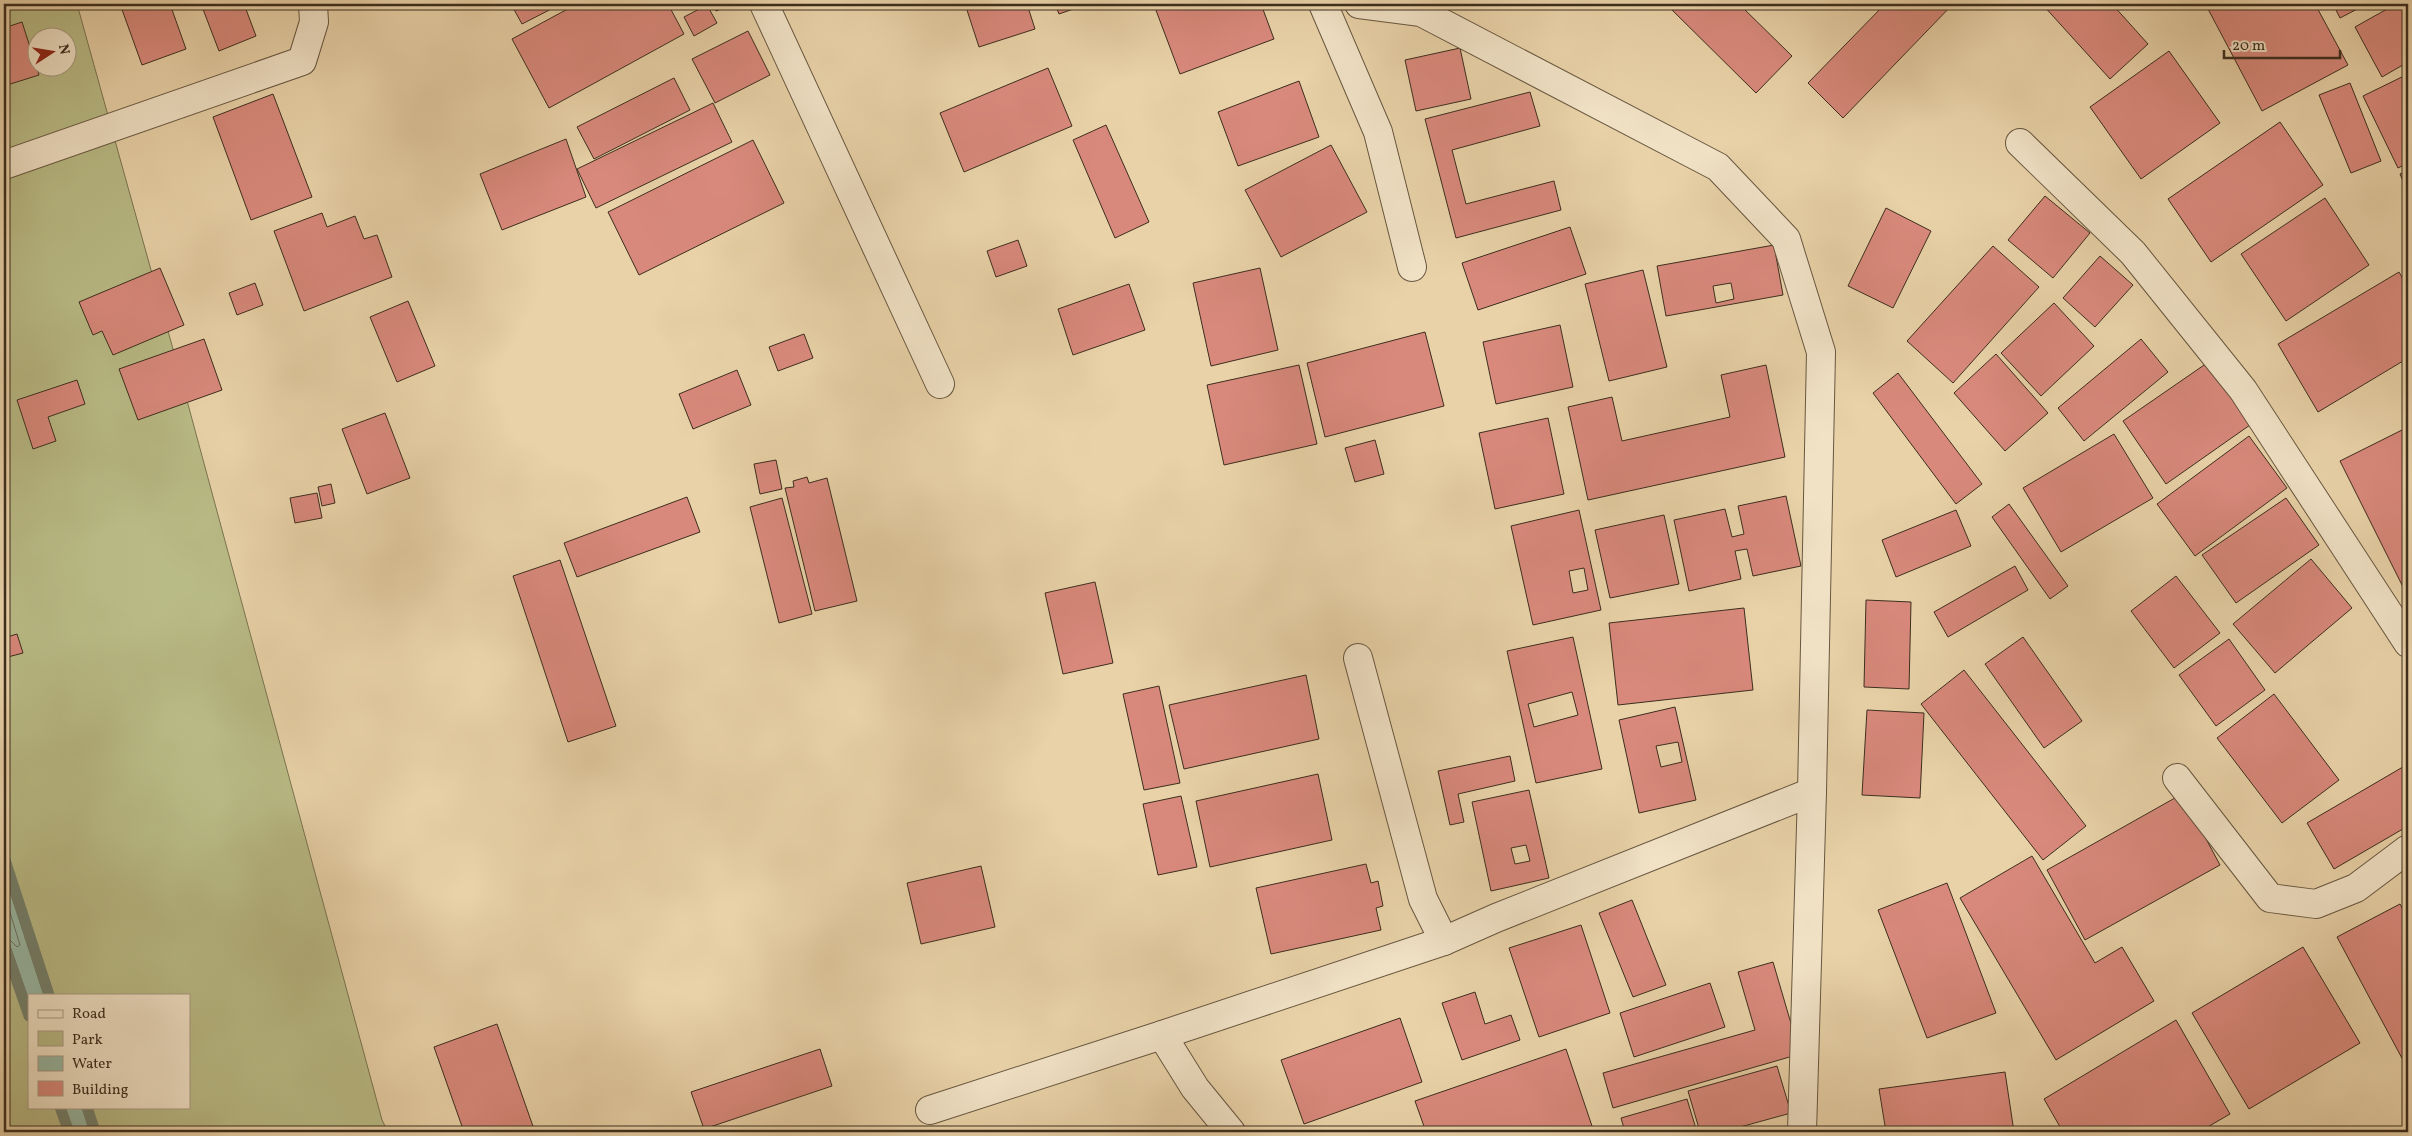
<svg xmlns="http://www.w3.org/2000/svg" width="2412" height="1136" font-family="Vollkorn,serif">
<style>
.green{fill:#b9bb86;stroke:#7a7452;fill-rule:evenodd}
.water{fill:#98b8a4;stroke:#73816e}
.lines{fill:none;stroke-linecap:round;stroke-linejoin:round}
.shore{stroke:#6a7361;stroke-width:1}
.stream{stroke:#73816e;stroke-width:11}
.building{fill:#d9897c;stroke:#3c2e1e;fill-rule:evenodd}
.minor-casing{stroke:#675740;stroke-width:30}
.minor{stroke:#f1e2c6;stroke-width:28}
</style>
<rect width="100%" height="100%" fill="#e9d2a8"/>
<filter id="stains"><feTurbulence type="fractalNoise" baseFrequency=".004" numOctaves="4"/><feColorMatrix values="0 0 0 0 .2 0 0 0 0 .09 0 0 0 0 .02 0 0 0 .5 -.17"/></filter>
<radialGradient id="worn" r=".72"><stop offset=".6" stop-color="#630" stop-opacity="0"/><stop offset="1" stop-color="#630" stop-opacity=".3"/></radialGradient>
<g class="green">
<path d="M 4,4 L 77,4 L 173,349 L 382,1120 L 388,1132 L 95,1132 L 87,1107 L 189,1107 L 189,995 L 49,995 L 4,857 ZM 38,38 L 68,38 L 68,68 L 38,68 Z"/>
<path d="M 4,944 L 29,1016 L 29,1107 L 60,1107 L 69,1132 L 4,1132 Z"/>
</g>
<g class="water">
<path d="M 4,857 L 49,995 L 29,995 L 29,1016 L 4,944 Z"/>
<path d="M 60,1107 L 87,1107 L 95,1132 L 69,1132 Z"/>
</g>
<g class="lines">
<g class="shore">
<path d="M 4,873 L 44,995"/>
<path d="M 4,893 L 20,945 L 17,947 L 11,941 L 4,939"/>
<path d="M 4,945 L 11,949 L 29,1001"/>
</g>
<g class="stream">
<path d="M 4,857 L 49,995"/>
<path d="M 4,944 L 29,1016"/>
<path d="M 60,1107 L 69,1132"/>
<path d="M 87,1107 L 95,1132"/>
</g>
</g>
<g class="building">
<path d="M 120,4 L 170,4 L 186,49 L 142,65 Z"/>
<path d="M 201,4 L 244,4 L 256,36 L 219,51 Z"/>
<path d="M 511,4 L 561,4 L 522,24 Z"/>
<path d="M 577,4 L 668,4 L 684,34 L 549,108 L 512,39 Z"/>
<path d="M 713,4 L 734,4 L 716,11 Z"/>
<path d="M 965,4 L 1027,4 L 1035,29 L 979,47 Z"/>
<path d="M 1055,4 L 1082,4 L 1082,6 L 1059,14 Z"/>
<path d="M 1158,4 L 1261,4 L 1274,39 L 1180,74 L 1154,5 Z"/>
<path d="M 1666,4 L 1739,4 L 1792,56 L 1756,93 Z"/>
<path d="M 1885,4 L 1953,4 L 1843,118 L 1808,83 Z"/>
<path d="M 2042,4 L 2112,4 L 2148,44 L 2110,79 Z"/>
<path d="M 2218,4 L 2315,4 L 2348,65 L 2262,111 L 2208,9 Z"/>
<path d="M 2333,4 L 2367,4 L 2340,18 Z"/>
<path d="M 2396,4 L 2408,4 L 2408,62 L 2382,77 L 2355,27 Z"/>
<path d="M 707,5 L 717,23 L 694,36 L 684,17 Z"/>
<path d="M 22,22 L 39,75 L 4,86 L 4,28 Z"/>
<path d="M 748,31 L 770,75 L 715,103 L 692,59 Z"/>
<path d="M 1460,48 L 1471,99 L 1416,111 L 1405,60 Z"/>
<path d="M 2169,51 L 2220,123 L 2141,179 L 2090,107 Z"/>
<path d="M 1048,68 L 1072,126 L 964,172 L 940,113 Z"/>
<path d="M 2408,74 L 2408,163 L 2398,168 L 2363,96 Z"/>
<path d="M 674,78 L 690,110 L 594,159 L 577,127 Z"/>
<path d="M 1299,81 L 1319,137 L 1238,166 L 1218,112 Z"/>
<path d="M 2350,83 L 2381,161 L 2351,173 L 2319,95 Z"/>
<path d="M 1530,92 L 1540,126 L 1452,150 L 1466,204 L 1554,181 L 1561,210 L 1456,238 L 1425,119 Z"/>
<path d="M 273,94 L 312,197 L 251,220 L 213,117 Z"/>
<path d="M 713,103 L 732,142 L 596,208 L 577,169 Z"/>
<path d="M 2280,122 L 2323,185 L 2211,262 L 2168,199 Z"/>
<path d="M 1106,125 L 1149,222 L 1115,238 L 1073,140 Z"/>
<path d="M 566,139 L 586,197 L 502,230 L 480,174 Z"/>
<path d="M 753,140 L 784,203 L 639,275 L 608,212 Z"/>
<path d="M 1331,145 L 1367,212 L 1281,257 L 1245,190 Z"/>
<path d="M 2408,171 L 2408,193 L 2400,174 Z"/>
<path d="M 2045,196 L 2090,233 L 2053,278 L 2008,240 Z"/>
<path d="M 2325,198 L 2369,265 L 2286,321 L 2241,254 Z"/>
<path d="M 1886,208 L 1931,231 L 1893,308 L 1848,286 Z"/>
<path d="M 322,213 L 327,227 L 355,216 L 364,239 L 377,235 L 392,277 L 304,311 L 274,231 Z"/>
<path d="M 1570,227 L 1586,274 L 1478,310 L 1462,263 Z"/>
<path d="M 1018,240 L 1027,266 L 996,277 L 987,251 Z"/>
<path d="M 1774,245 L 1783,295 L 1666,316 L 1657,266 ZM 1731,283 L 1734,299 L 1716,303 L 1713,286 Z"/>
<path d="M 1993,246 L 2039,287 L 1953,383 L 1907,341 Z"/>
<path d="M 2100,256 L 2133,285 L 2095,327 L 2063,298 Z"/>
<path d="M 160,268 L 184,325 L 113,355 L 102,331 L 93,335 L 79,302 Z"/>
<path d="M 1260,268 L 1278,350 L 1211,366 L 1193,283 Z"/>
<path d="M 1643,270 L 1667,367 L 1609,381 L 1585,284 Z"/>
<path d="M 2399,272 L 2408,288 L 2408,358 L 2318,412 L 2278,344 Z"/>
<path d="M 255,283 L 263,305 L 237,315 L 229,293 Z"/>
<path d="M 1129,284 L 1145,330 L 1073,355 L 1058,309 Z"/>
<path d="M 408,301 L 435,366 L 397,382 L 370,317 Z"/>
<path d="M 2054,303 L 2094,346 L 2041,396 L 2001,353 Z"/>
<path d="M 1560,325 L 1573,387 L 1496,404 L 1483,342 Z"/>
<path d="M 1425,332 L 1444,406 L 1325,437 L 1307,363 Z"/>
<path d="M 804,334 L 813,358 L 778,371 L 769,347 Z"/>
<path d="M 204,339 L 222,390 L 138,420 L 119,369 Z"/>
<path d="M 2141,339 L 2168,372 L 2084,441 L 2058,408 Z"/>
<path d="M 1996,354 L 2048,413 L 2005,451 L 1954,393 Z"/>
<path d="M 2207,363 L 2250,425 L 2166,484 L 2123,421 Z"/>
<path d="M 1299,365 L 1317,444 L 1224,465 L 1207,385 Z"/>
<path d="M 1766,365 L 1785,457 L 1588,500 L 1568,407 L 1612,397 L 1622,441 L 1730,417 L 1721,375 Z"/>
<path d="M 737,370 L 751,405 L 693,429 L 679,394 Z"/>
<path d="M 1898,373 L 1982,484 L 1956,504 L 1873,393 Z"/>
<path d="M 77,380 L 85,404 L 48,417 L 56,441 L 33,449 L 17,400 Z"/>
<path d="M 385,413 L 410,478 L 367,494 L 342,429 Z"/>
<path d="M 1548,418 L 1564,494 L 1495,509 L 1479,433 Z"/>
<path d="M 2408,427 L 2408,591 L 2406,593 L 2340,461 Z"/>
<path d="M 2114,434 L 2153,498 L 2061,552 L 2023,488 Z"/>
<path d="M 2249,436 L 2287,488 L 2195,556 L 2157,504 Z"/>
<path d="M 1375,440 L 1384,474 L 1355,482 L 1345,448 Z"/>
<path d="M 776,460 L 782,489 L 760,494 L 754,464 Z"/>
<path d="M 807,477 L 809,483 L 827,478 L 857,601 L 815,611 L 785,488 L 794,487 L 793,481 Z"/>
<path d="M 331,484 L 335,503 L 322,506 L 318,487 Z"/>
<path d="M 317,493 L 322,518 L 295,523 L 290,498 Z"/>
<path d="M 1786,496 L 1801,566 L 1753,576 L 1747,549 L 1735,551 L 1741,579 L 1689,591 L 1674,520 L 1725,509 L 1732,537 L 1744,534 L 1738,506 Z"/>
<path d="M 687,497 L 700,532 L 577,577 L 564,543 Z"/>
<path d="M 782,498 L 812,614 L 779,623 L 750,507 Z"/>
<path d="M 2286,498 L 2319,545 L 2236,603 L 2202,555 Z"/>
<path d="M 2009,504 L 2068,586 L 2050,599 L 1992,517 Z"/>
<path d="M 1579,510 L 1601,610 L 1533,625 L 1511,526 ZM 1584,568 L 1588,590 L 1573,593 L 1569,571 Z"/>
<path d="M 1956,510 L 1971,546 L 1896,577 L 1882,540 Z"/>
<path d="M 1664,515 L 1679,584 L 1610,598 L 1595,530 Z"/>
<path d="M 2311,559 L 2352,608 L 2275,673 L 2233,624 Z"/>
<path d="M 560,560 L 616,726 L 568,742 L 513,576 Z"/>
<path d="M 2015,566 L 2028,590 L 1948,637 L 1934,612 Z"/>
<path d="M 2176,576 L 2220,633 L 2174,668 L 2131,611 Z"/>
<path d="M 1095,582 L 1113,663 L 1063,674 L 1045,593 Z"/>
<path d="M 1866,600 L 1911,602 L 1909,689 L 1864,687 Z"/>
<path d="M 1744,608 L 1753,690 L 1618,705 L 1609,623 Z"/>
<path d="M 17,634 L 23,653 L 4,658 L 4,638 Z"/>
<path d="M 1573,637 L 1602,769 L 1536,783 L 1507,651 ZM 1572,692 L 1578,715 L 1534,727 L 1528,704 Z"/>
<path d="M 2023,637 L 2082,721 L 2044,748 L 1985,664 Z"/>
<path d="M 2229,639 L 2265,690 L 2216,726 L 2179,675 Z"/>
<path d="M 1964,670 L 2086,826 L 2043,860 L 1921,704 Z"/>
<path d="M 1306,675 L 1319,739 L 1184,769 L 1169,705 Z"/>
<path d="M 1159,686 L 1180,783 L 1144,790 L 1123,694 Z"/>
<path d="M 2274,694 L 2339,780 L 2282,823 L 2217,738 Z"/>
<path d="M 1675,707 L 1696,800 L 1639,813 L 1619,720 ZM 1678,742 L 1682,762 L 1661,767 L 1656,746 Z"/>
<path d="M 1867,710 L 1924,713 L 1920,798 L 1862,795 Z"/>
<path d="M 1510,756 L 1515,781 L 1458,794 L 1464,822 L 1450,825 L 1438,771 Z"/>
<path d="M 2408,764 L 2408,826 L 2334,869 L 2307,823 Z"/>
<path d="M 1318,774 L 1332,840 L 1210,867 L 1196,801 Z"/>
<path d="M 1529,790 L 1549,878 L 1491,891 L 1472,802 ZM 1526,845 L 1530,861 L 1515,864 L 1511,848 Z"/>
<path d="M 2182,794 L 2220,865 L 2085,940 L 2047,870 Z"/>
<path d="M 1181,796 L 1197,867 L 1158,875 L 1143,804 Z"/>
<path d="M 2032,856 L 2095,963 L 2122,947 L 2154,1001 L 2056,1060 L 1960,898 Z"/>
<path d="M 1366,864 L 1371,883 L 1378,881 L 1383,906 L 1376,908 L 1381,930 L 1271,954 L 1256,888 Z"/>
<path d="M 981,866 L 995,927 L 921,944 L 907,883 Z"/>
<path d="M 1947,883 L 1996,1013 L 1927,1038 L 1878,910 Z"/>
<path d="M 1632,900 L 1666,985 L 1633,997 L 1599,913 Z"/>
<path d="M 2400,904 L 2408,919 L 2408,1059 L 2404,1062 L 2337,937 Z"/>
<path d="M 1581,925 L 1610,1013 L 1539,1037 L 1509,948 Z"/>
<path d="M 2303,947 L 2360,1043 L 2249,1109 L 2192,1013 Z"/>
<path d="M 1773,962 L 1800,1054 L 1613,1108 L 1603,1073 L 1755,1030 L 1738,972 Z"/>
<path d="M 1710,983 L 1725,1027 L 1634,1057 L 1620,1013 Z"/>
<path d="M 1475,992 L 1485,1024 L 1511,1015 L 1520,1040 L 1462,1060 L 1442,1003 Z"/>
<path d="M 1400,1018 L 1422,1082 L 1304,1124 L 1281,1060 Z"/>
<path d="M 2176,1020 L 2230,1114 L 2199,1132 L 2063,1132 L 2044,1099 Z"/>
<path d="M 497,1024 L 535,1132 L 464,1132 L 434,1047 Z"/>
<path d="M 820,1049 L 832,1086 L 704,1129 L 691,1092 Z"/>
<path d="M 1566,1049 L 1593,1129 L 1584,1132 L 1426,1132 L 1415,1101 Z"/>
<path d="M 1777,1066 L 1791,1113 L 1722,1132 L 1700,1132 L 1688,1091 Z"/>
<path d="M 2005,1072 L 2014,1132 L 1886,1132 L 1879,1089 Z"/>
<path d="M 1687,1099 L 1697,1132 L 1625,1132 L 1621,1118 Z"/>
</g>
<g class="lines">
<g class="minor-casing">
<g id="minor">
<path d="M 764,4 L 940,384"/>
<path d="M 1323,4 L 1378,132 L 1412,267"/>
<path d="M 1359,4 L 1421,12 L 1718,167 L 1786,239 L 1821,352 L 1812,792 L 1802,1132"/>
<path d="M 2020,143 L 2133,253 L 2243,390 L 2408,643"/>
<path d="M 4,165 L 302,61 L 314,22 L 313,4"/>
<path d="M 1358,658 L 1423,899 L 1444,941"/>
<path d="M 2177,778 L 2270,898 L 2316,904 L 2356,888 L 2408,849"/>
<path d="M 930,1110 L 1162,1035"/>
<path d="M 1231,1132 L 1195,1088 L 1162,1035 L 1444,941 L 1496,918 L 1812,792"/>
</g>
</g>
<use href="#minor" class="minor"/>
</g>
<rect width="2412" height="1136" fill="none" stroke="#e9d2a8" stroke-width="20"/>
<rect x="5" y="5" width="2402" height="1126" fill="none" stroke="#3c2e1e" stroke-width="2.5"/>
<rect x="10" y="10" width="2392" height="1116" fill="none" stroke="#3c2e1e"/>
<rect x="28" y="994" width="162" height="115" fill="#f1e2c6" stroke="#a99a83"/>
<rect x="38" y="1010" width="25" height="8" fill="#f1e2c6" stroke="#a99a83"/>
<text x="72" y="1018" font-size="15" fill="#3c2e1e">Road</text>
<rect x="38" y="1031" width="25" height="15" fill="#b9bb86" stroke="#a99a83"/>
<text x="72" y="1044" font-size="15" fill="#3c2e1e">Park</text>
<rect x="38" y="1056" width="25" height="15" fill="#98b8a4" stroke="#a99a83"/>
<text x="72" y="1068" font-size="15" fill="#3c2e1e">Water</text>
<rect x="38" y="1081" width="25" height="15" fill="#d9897c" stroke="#a99a83"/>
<text x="72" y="1094" font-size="15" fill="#3c2e1e">Building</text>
<g transform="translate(52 52) rotate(78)"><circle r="24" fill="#f1e2c6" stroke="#a99a83"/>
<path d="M0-4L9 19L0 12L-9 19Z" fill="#8f2418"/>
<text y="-8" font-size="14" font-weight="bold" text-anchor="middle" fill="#3c2e1e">N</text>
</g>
<path d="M2224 50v8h116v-8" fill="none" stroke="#3c2e1e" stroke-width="2.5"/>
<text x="2232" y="50" font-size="15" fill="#3c2e1e" stroke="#f1e2c6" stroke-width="4" paint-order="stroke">20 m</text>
<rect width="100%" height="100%" filter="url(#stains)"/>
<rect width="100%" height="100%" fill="url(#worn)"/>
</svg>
